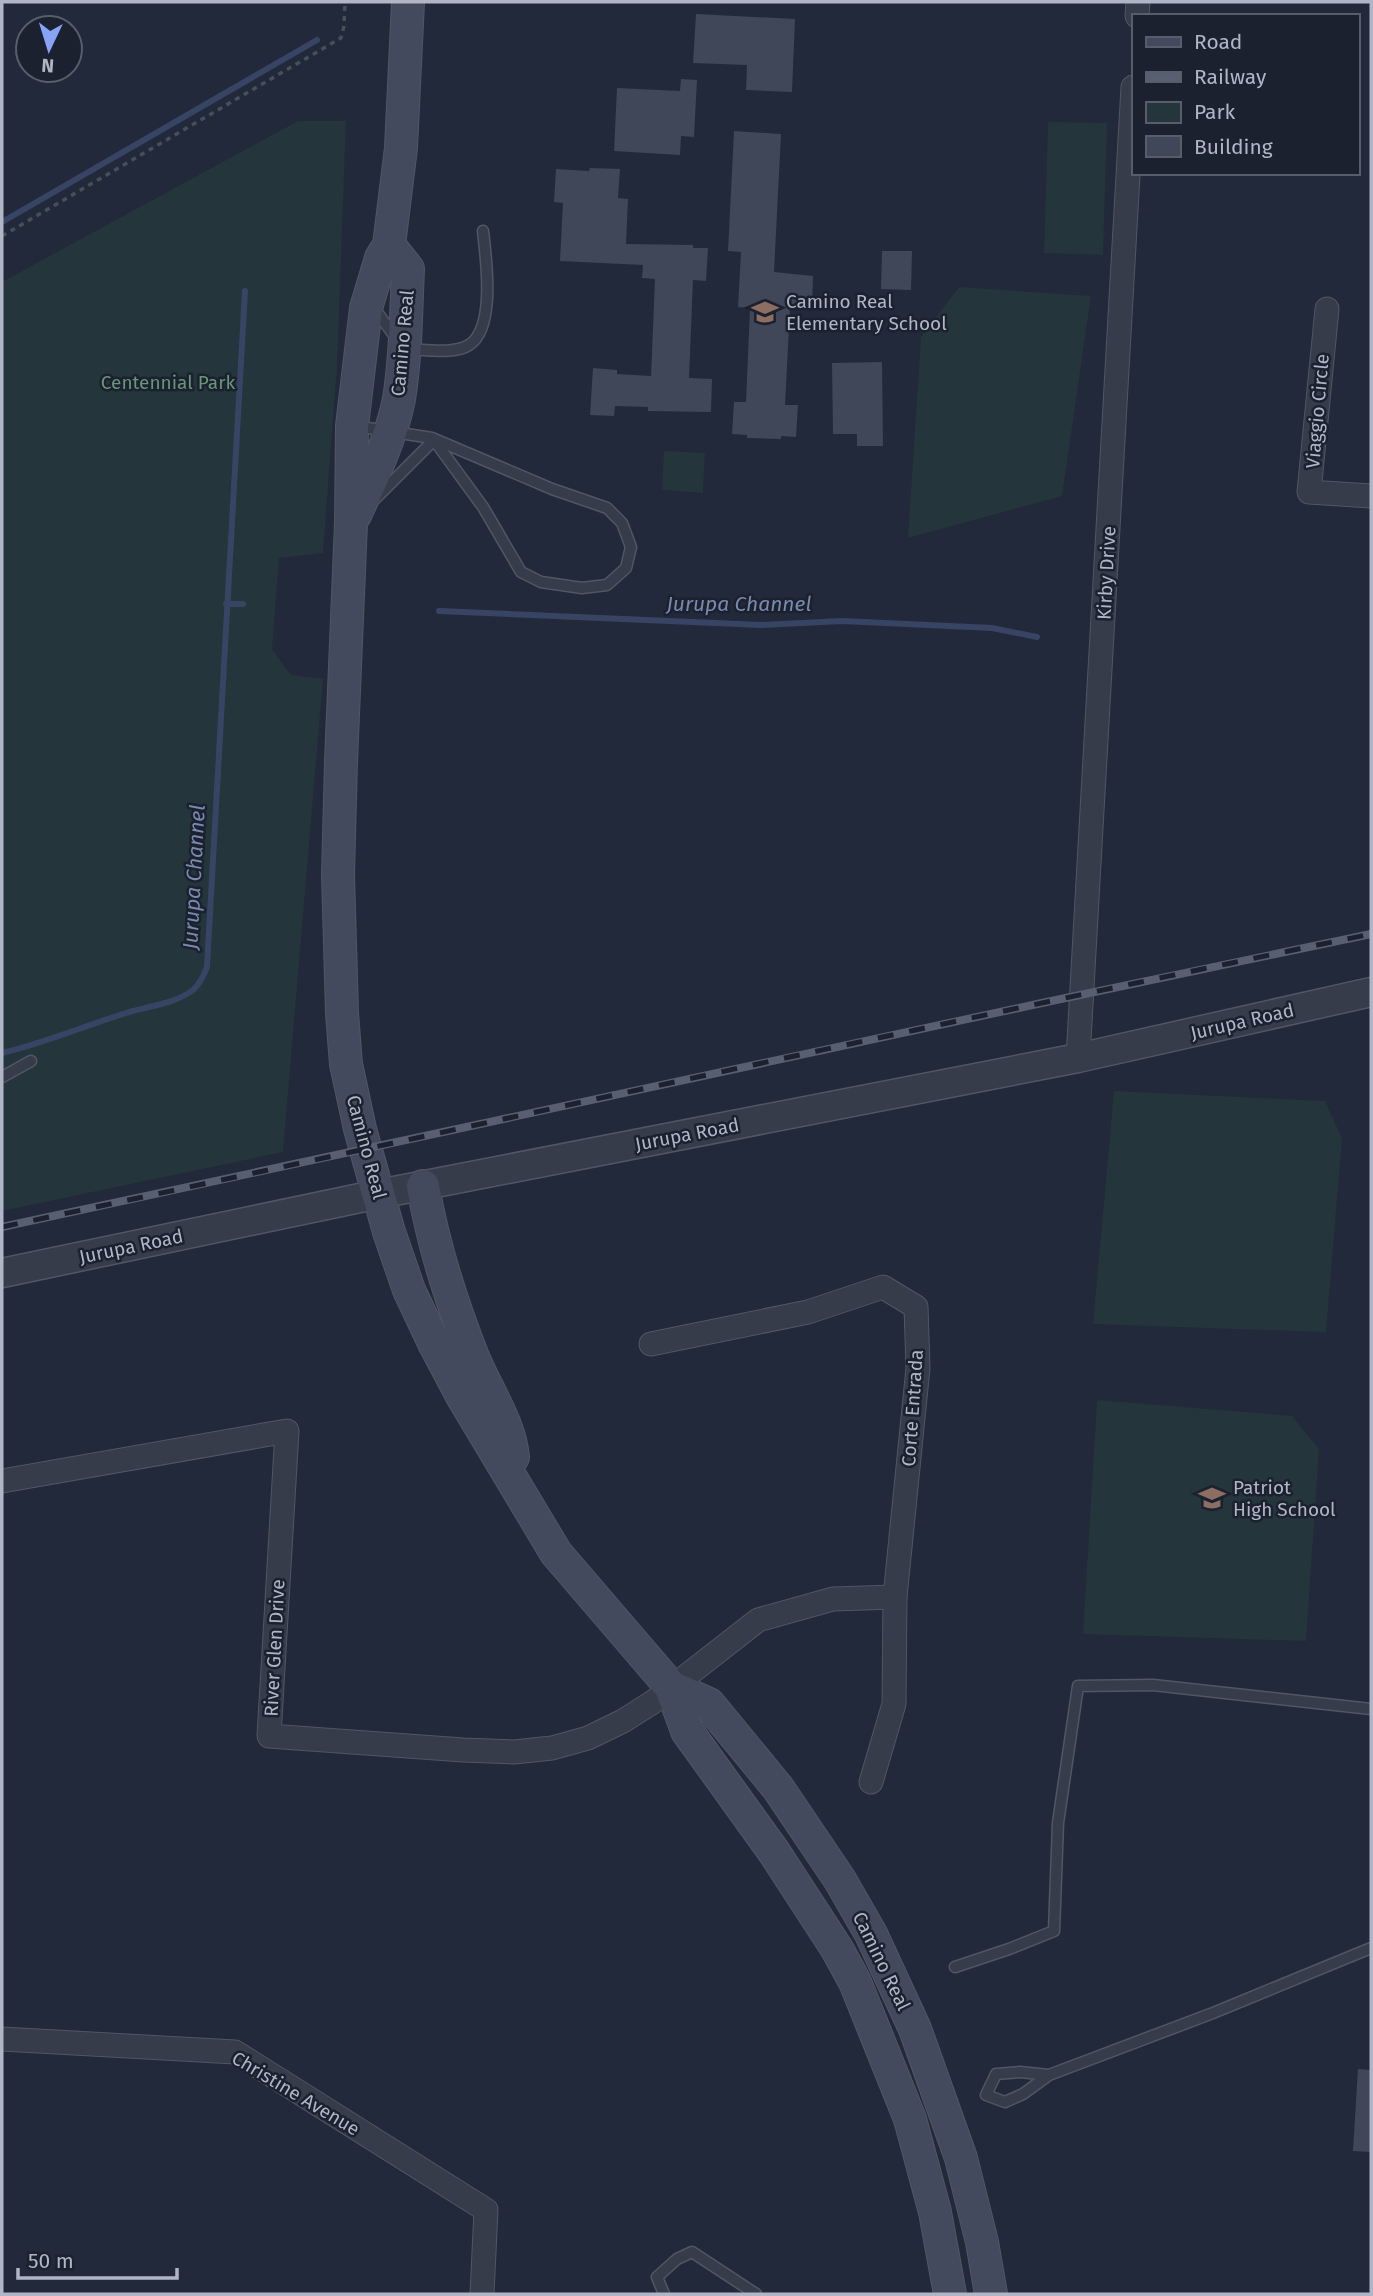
<svg xmlns="http://www.w3.org/2000/svg" width="1373" height="2296" font-family="'Fira Sans',sans-serif">
<style>
.green{fill:#24353b}
.lines{fill:none;stroke-linecap:round;stroke-linejoin:round}
.stream{stroke:#384463;stroke-width:6}
.building{fill:#3f4759}
.service-casing{stroke:#515665;stroke-width:13}
.minor-casing{stroke:#515665;stroke-width:25}
.tertiary-casing{stroke:#515665;stroke-width:31}
.secondary-casing{stroke:#515665;stroke-width:34}
.path{stroke:#425258;stroke-width:3.5;stroke-dasharray:5 5;stroke-linecap:butt}
.service{stroke:#363c4a;stroke-width:10}
.minor{stroke:#363c4a;stroke-width:23}
.tertiary{stroke:#363c4a;stroke-width:28}
.secondary{stroke:#444a5d;stroke-width:32}
.rail-casing{stroke:#585f71;stroke-width:8}
.rail{stroke:#1b212f;stroke-width:5;stroke-dasharray:16;stroke-linecap:butt}
.labels{text-anchor:middle;stroke-width:5;stroke-linejoin:round;paint-order:stroke}
.poi-label{font-size:19px;fill:#b1b6c6;stroke:#1b212f;text-anchor:start}
.street-label{font-size:19px;fill:#b1b6c6;stroke:#1b212f}
.park-label{font-size:19px;fill:#699679;stroke:#1b212f}
.water-label{font-size:21px;font-style:italic;fill:#7a89ad;stroke:#1b212f}
</style>
<rect width="100%" height="100%" fill="#22293a"/>
<g class="green">
<path d="M 298,121 L 346,121 L 337,366 L 323,553 L 279,558 L 272,649 L 291,675 L 323,679 L 283,1152 L 2,1211 L 2,282 Z"/>
<path d="M 1048,122 L 1107,123 L 1103,255 L 1044,253 Z"/>
<path d="M 959,287 L 1091,296 L 1062,496 L 908,538 L 921,337 Z"/>
<path d="M 664,451 L 705,453 L 703,493 L 662,490 Z"/>
<path d="M 1114,1091 L 1325,1101 L 1342,1138 L 1326,1332 L 1093,1324 Z"/>
<path d="M 1097,1400 L 1292,1416 L 1319,1449 L 1306,1641 L 1083,1634 Z"/>
</g>
<g class="lines">
<g class="stream">
<path d="M 2,222 L 317,40"/>
<path d="M 226,604 L 243,604"/>
<path d="M 439,611 L 761,625 L 842,621 L 992,628 L 1037,637"/>
<path d="M 2,1053 C 45,1043 84,1026 126,1013 C 147,1006 175,1004 193,990 C 200,984 204,975 207,967 L 245,291"/>
</g>
</g>
<g class="building">
<path d="M 696,14 L 795,19 L 792,92 L 746,90 L 747,65 L 693,63 Z"/>
<path d="M 681,79 L 697,80 L 694,137 L 681,136 L 680,155 L 614,151 L 617,88 L 680,91 Z"/>
<path d="M 734,131 L 781,134 L 774,272 L 813,276 L 812,309 L 790,308 L 785,405 L 798,405 L 796,437 L 781,436 L 781,439 L 747,438 L 747,435 L 732,434 L 734,402 L 746,402 L 750,308 L 738,307 L 741,252 L 728,251 Z"/>
<path d="M 590,168 L 620,169 L 618,198 L 628,199 L 626,244 L 693,245 L 693,248 L 708,248 L 706,281 L 693,280 L 689,378 L 712,379 L 711,412 L 648,411 L 648,407 L 615,406 L 614,416 L 590,415 L 593,368 L 617,370 L 617,374 L 651,376 L 655,279 L 642,278 L 643,265 L 560,261 L 563,203 L 554,202 L 556,169 L 589,171 Z"/>
<path d="M 882,251 L 912,251 L 911,290 L 881,289 Z"/>
<path d="M 882,362 L 883,446 L 857,446 L 857,434 L 833,434 L 832,363 Z"/>
<path d="M 1358,2069 L 1371,2070 L 1371,2152 L 1353,2151 Z"/>
</g>
<g class="lines">
<g class="service-casing">
<g id="service">
<path d="M 374,308 L 404,349 C 422,349 454,355 469,345 C 496,328 486,258 483,231"/>
<path d="M 355,426 L 432,438 L 552,489 L 607,508 L 622,523 L 631,547 L 626,568 L 607,585 L 582,588 L 541,582 L 521,572 L 483,507 L 434,440"/>
<path d="M 375,499 L 434,440"/>
<path d="M 2,1077 L 31,1061"/>
<path d="M 955,1967 L 1009,1949 L 1054,1931 L 1058,1823 L 1078,1686 L 1153,1685 L 1371,1709"/>
<path d="M 1049,2075 L 1020,2072 L 996,2074 L 986,2095 L 1005,2102 L 1023,2094 L 1049,2075 L 1213,2013 L 1371,1948"/>
<path d="M 664,2294 L 657,2277 L 677,2259 L 692,2252 L 756,2294"/>
</g>
</g>
<g class="minor-casing">
<g id="minor">
<path d="M 1137,16 L 1138,2"/>
<path d="M 1327,309 L 1309,492 L 1371,496"/>
<path d="M 1078,1058 L 1133,87"/>
<path d="M 651,1344 L 808,1312 L 883,1287 L 916,1307 L 918,1368 L 895,1597 L 894,1704 L 871,1782"/>
<path d="M 2,1481 L 287,1431 L 269,1736 L 463,1750 L 514,1752 L 552,1748 L 588,1738 L 623,1721 L 653,1702 L 758,1620 L 833,1599 L 895,1597"/>
<path d="M 2,2039 L 235,2052 L 486,2210 L 482,2294"/>
</g>
</g>
<g class="tertiary-casing">
<path id="tertiary" d="M 2,1273 L 379,1194 L 1078,1058 L 1371,992"/>
</g>
<g class="secondary-casing">
<g id="secondary">
<path d="M 408,2 L 401,148 L 389,245 L 381,258 L 366,308 L 352,426 L 351,523 L 341,762 L 338,874 L 342,1013 L 346,1064 L 360,1129 L 389,1232 L 409,1290 L 434,1343 L 462,1396 L 556,1553 L 671,1687 L 687,1731 L 774,1852 L 837,1949 L 855,1982 L 910,2119 L 935,2212 L 950,2294"/>
<path d="M 355,515 C 371,481 392,436 399,399 C 406,356 406,312 408,269 L 389,245"/>
<path d="M 423,1186 C 433,1245 451,1301 473,1357 C 486,1389 510,1423 513,1457"/>
<path d="M 671,1687 L 709,1704 L 778,1788 L 840,1880 L 871,1934 L 915,2029 L 961,2158 L 982,2242 L 991,2294"/>
</g>
</g>
<path class="path" d="M 2,236 L 341,38 L 344,26 L 345,2"/>
<use href="#service" class="service"/>
<use href="#minor" class="minor"/>
<use href="#tertiary" class="tertiary"/>
<use href="#secondary" class="secondary"/>
<g class="rail-casing">
<path id="rail" d="M 2,1227 C 459,1130 914,1028 1371,934"/>
</g>
<use href="#rail" class="rail"/>
</g>
<defs>
<g id="school-bare" transform="scale(2.1)"><path d="M0-5L7-2L0 1L-7-2ZM-4 1L0 2.5L4 1V4Q0 6-4 4Z" fill="#8d6e63" stroke="#1b212f" stroke-width="2.5" paint-order="stroke"/></g>
</defs>
<g fill-rule="evenodd">
<use href="#school-bare" x="765" y="312"/>
<use href="#school-bare" x="1212" y="1498"/>
</g>
<g class="labels">
<g class="poi-label">
<text x="786" y="308">Camino Real<tspan x="786" dy="22">Elementary School</tspan></text>
<text x="1233" y="1494">Patriot<tspan x="1233" dy="22">High School</tspan></text>
</g>
<g class="street-label">
<text transform="translate(402 343) rotate(-85)" y="7">Camino Real</text>
<text transform="translate(1317 411) rotate(-85)" y="7">Viaggio Circle</text>
<text transform="translate(1106 573) rotate(-87)" y="7">Kirby Drive</text>
<text transform="translate(1242 1021) rotate(-13)" y="7">Jurupa Road</text>
<text transform="translate(687 1134) rotate(-11)" y="7">Jurupa Road</text>
<text transform="translate(367 1147) rotate(75)" y="7">Camino Real</text>
<text transform="translate(131 1246) rotate(-12)" y="7">Jurupa Road</text>
<text transform="translate(912 1408) rotate(-86)" y="7">Corte Entrada</text>
<text transform="translate(274 1648) rotate(-87)" y="7">River Glen Drive</text>
<text transform="translate(882 1961) rotate(64)" y="7">Camino Real</text>
<text transform="translate(296 2093) rotate(31)" y="7">Christine Avenue</text>
</g>
<g class="park-label">
<text x="168" y="389">Centennial Park</text>
</g>
<g class="water-label">
<text x="739" y="611">Jurupa Channel</text>
<text transform="translate(194 877) rotate(-87)" y="7">Jurupa Channel</text>
</g>
</g>
<rect width="1373" height="2296" fill="none" stroke="#b1b6c6" stroke-width="7"/>
<rect x="1132" y="14" width="228" height="161" fill="#1b212f" stroke="#575d6b" stroke-width="2"/>
<rect x="1146" y="37" width="35" height="10" fill="#444a5d" stroke="#575d6b" stroke-width="2"/>
<text x="1194" y="49" font-size="21" fill="#b1b6c6">Road</text>
<rect x="1146" y="72" width="35" height="10" fill="#585f71" stroke="#575d6b" stroke-width="2"/>
<text x="1194" y="84" font-size="21" fill="#b1b6c6">Railway</text>
<rect x="1146" y="102" width="35" height="21" fill="#24353b" stroke="#575d6b" stroke-width="2"/>
<text x="1194" y="119" font-size="21" fill="#b1b6c6">Park</text>
<rect x="1146" y="136" width="35" height="21" fill="#3f4759" stroke="#575d6b" stroke-width="2"/>
<text x="1194" y="154" font-size="21" fill="#b1b6c6">Building</text>
<g transform="translate(49 49) rotate(184)"><circle r="33" fill="#1b212f" stroke="#575d6b" stroke-width="2"/>
<path d="M0-5L12 26L0 18L-12 26Z" fill="#87a3f5"/>
<text y="-10" font-size="19" font-weight="bold" text-anchor="middle" fill="#b1b6c6">N</text>
</g>
<path d="M18 2268v10h159v-10" fill="none" stroke="#b1b6c6" stroke-width="3.5"/>
<text x="28" y="2268" font-size="21" fill="#b1b6c6" stroke="#1b212f" stroke-width="5" paint-order="stroke">50 m</text>
</svg>
